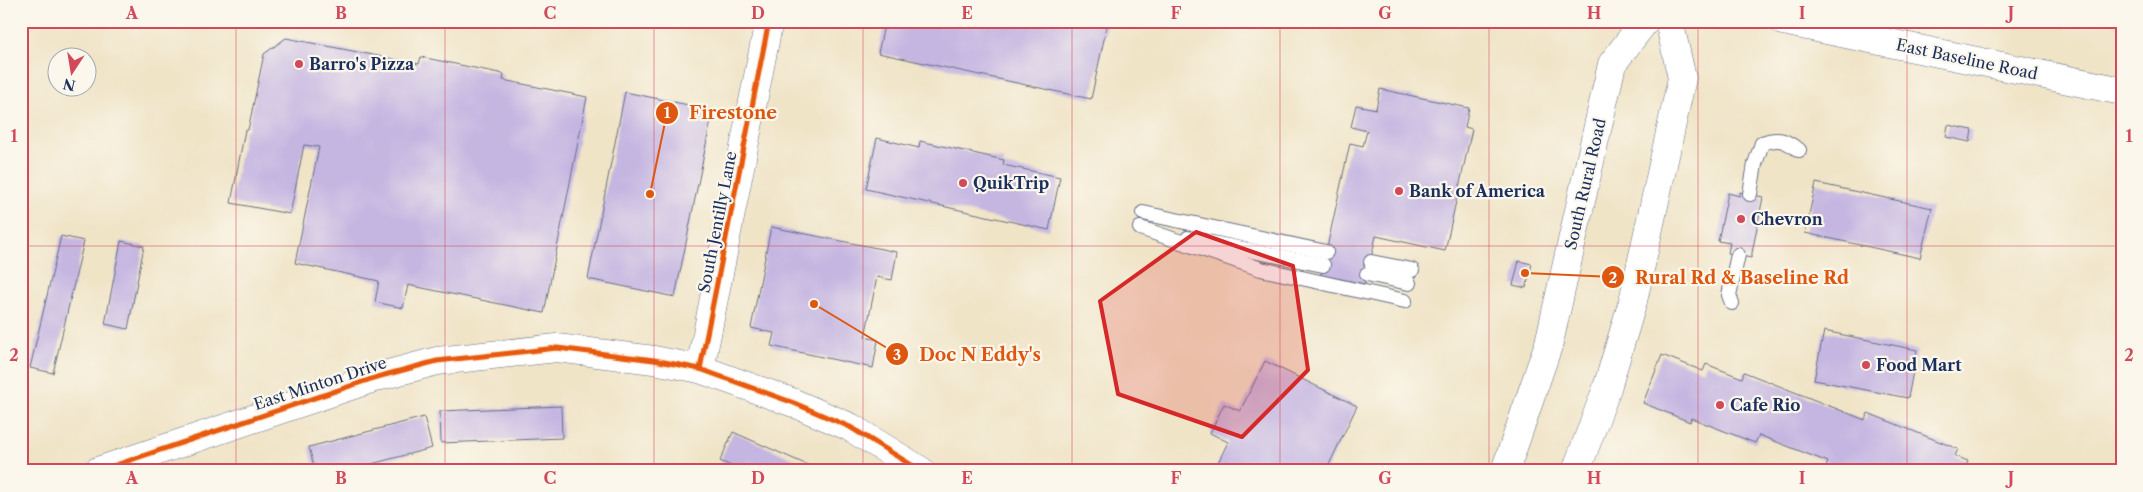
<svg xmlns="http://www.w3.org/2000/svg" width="2143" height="492" font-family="'Libre Caslon Text',serif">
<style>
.building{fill:#c4b5e1}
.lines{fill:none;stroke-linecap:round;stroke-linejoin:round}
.lane-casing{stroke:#666e83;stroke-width:16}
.street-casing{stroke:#666e83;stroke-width:29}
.primary-casing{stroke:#666e83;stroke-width:29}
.lane{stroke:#fff;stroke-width:14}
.street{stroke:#fff;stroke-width:28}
.primary{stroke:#fff;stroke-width:28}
.cycleway-casing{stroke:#fbf7ec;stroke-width:8}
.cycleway{stroke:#e8590c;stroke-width:5}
.marked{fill:#d62828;fill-opacity:0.2;stroke:#d62828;stroke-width:4;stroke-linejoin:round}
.grid{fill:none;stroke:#d1495b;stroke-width:1;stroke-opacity:0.55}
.poi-dot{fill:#d1495b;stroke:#fbf7ec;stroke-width:2}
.labels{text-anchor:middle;stroke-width:4.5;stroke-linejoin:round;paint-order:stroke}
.street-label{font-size:16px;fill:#1b2f5e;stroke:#fbf7ec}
.poi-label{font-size:16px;font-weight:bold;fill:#1b2f5e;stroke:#fbf7ec;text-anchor:start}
.leader{fill:none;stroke:#de5710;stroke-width:2}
.callout-dot{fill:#de5710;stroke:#fbf7ec;stroke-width:2}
.mark-label{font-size:15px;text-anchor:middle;font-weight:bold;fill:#fff}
.callout-label{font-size:18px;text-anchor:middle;font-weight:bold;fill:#de5710;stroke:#fbf7ec;stroke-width:4.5;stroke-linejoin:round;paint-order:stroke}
.neatline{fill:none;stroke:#d1495b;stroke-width:2}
.grid-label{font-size:16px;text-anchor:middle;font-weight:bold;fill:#d1495b}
</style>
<rect width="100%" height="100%" fill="#fbf7ec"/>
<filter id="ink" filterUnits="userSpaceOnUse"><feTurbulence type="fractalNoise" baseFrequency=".02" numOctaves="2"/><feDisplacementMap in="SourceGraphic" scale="10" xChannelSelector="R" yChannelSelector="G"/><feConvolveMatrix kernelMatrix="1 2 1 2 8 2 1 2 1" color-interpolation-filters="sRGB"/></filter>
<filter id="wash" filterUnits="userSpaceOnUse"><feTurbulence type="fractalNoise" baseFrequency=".0096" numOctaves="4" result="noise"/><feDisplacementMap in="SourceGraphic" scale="20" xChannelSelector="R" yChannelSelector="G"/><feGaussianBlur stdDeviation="1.12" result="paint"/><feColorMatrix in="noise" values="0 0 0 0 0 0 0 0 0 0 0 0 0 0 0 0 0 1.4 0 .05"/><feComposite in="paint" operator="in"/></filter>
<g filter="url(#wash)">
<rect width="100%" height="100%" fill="#f0e4c7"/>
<g id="blocks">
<g class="building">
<path d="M 885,21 L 1108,21 L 1091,99 L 878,53 Z"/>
<path d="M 286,38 L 419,64 L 421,57 L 504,74 L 503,80 L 587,97 L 544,313 L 408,285 L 403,308 L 375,302 L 379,281 L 295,263 L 319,147 L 304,145 L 290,214 L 231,203 L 245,130 L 248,130 L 264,54 Z"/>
<path d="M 1380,89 L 1469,108 L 1465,127 L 1472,129 L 1445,251 L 1376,236 L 1365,284 L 1321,275 L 1350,143 L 1363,146 L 1367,131 L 1351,127 L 1356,105 L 1376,109 Z"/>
<path d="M 625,92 L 713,110 L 675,297 L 588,279 Z"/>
<path d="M 1948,125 L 1972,130 L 1970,142 L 1946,137 Z"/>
<path d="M 877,138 L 919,148 L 920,141 L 1004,160 L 1003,165 L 1060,177 L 1049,230 L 866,189 Z"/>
<path d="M 1816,183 L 1932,208 L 1920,258 L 1805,233 Z"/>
<path d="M 1740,192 L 1763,197 L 1751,258 L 1728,253 L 1730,243 L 1718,241 L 1728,193 L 1740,196 Z"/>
<path d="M 771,227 L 897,252 L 892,280 L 877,277 L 865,337 L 878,340 L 873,368 L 771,346 L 774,333 L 751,328 Z"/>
<path d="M 61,236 L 84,241 L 53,373 L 30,368 Z"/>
<path d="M 121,241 L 144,246 L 128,329 L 105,324 Z"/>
<path d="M 1519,261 L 1532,264 L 1526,288 L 1513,285 Z"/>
<path d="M 1824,331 L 1917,350 L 1908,398 L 1814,380 Z"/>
<path d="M 1662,355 L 1703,371 L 1706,364 L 1742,378 L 1744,372 L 1865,420 L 1868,413 L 1958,449 L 1955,456 L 1968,461 L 1964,471 L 1824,471 L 1828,462 L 1759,435 L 1755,443 L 1691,418 L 1690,422 L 1643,403 Z"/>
<path d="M 1265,361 L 1357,406 L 1326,471 L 1214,471 L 1228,442 L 1210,433 L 1224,404 L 1240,411 Z"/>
<path d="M 561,406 L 562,438 L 441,443 L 440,411 Z"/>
<path d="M 424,417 L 432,448 L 345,471 L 315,471 L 309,447 Z"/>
<path d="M 733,432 L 821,471 L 742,471 L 720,461 Z"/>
</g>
</g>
</g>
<g filter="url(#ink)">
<use href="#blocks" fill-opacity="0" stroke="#666e83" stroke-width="1"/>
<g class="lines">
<g class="lane-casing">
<g id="lane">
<path d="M 1750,194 L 1755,164 L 1762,143 C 1779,137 1785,140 1799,150"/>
<path d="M 1143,213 L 1326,252"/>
<path d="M 1140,228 L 1261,269 L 1405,301"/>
<path d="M 1188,238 L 1323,265"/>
<path d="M 1371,262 L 1412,270"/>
<path d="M 1367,274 L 1409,283"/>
<path d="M 1732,303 L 1729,295 L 1738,255"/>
</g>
</g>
<g class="street-casing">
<g id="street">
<path d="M 700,369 L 769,21"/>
<path d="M 98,471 L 377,377 L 437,361 L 557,348 L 654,360 L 700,369 L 794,403 L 850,427 L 921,471"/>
</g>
</g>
<g class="primary-casing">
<g id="primary">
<path d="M 1783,21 L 2122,91"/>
<path d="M 1505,471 L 1549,343 L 1612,64 L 1645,21"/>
<path d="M 1576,471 L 1607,388 L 1633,301 L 1682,78 L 1669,21"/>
</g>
</g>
<use href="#lane" class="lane"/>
<use href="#street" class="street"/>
<use href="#primary" class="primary"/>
<g class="cycleway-casing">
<g id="cycleway">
<path d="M 700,369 L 769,21"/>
<path d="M 98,471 L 377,377 L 437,361 L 557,348 L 654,360 L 700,369 L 794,403 L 850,427 L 921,471"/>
</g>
</g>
<use href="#cycleway" class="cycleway"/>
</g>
</g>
<path class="marked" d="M 1196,232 L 1293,266 L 1308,370 L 1242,437 L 1118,394 L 1100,301 Z"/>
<path class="grid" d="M 236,21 L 236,471M 445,21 L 445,471M 654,21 L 654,471M 863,21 L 863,471M 1072,21 L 1072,471M 1280,21 L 1280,471M 1489,21 L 1489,471M 1698,21 L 1698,471M 1907,21 L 1907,471M 21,246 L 2122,246"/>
<g class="poi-dot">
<circle cx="299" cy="64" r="5"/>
<circle cx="963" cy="183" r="5"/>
<circle cx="1399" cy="191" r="5"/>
<circle cx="1741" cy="219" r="5"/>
<circle cx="1866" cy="365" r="5"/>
<circle cx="1720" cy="405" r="5"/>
</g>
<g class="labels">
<g class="street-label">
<text transform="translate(1967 59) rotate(12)" y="6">East Baseline Road</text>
<text transform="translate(1585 184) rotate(-77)" y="6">South Rural Road</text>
<text transform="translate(717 222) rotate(-79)" y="6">South Jentilly Lane</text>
<text transform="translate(320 383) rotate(-18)" y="6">East Minton Drive</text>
</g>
<g class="poi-label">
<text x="309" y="70">Barro's Pizza</text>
<text x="973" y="189">QuikTrip</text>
<text x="1409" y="197">Bank of America</text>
<text x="1751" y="225">Chevron</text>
<text x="1876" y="371">Food Mart</text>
<text x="1730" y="411">Cafe Rio</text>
</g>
</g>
<path class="leader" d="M650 194L667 113M1525 273L1613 277M814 304L897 354"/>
<g class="callout-dot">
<circle cx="650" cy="194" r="5"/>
<circle cx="1525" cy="273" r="5"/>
<circle cx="814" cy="304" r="5"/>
<circle cx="667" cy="113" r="12"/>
<circle cx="1613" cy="277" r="12"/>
<circle cx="897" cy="354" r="12"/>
</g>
<g class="mark-label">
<text x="667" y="118">1</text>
<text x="1613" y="283">2</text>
<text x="897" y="360">3</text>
</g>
<g class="callout-label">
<text x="733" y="119">Firestone</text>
<text x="1742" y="284">Rural Rd &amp; Baseline Rd</text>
<text x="980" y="361">Doc N Eddy's</text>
</g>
<rect width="2143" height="492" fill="none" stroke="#fbf7ec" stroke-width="55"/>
<g transform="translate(72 72) rotate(192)"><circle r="24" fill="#fbf7ec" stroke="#a1a7b3"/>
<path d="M0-4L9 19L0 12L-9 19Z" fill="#d1495b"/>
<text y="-8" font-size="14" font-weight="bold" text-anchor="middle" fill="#1b2f5e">N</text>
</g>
<rect x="28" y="28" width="2088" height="436" class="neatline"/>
<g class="grid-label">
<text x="132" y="19">A</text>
<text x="341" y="19">B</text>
<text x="550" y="19">C</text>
<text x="758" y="19">D</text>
<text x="967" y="19">E</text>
<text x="1176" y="19">F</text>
<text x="1385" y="19">G</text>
<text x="1594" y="19">H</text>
<text x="1802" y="19">I</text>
<text x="2011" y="19">J</text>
<text x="14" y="142">1</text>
<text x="2129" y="142">1</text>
<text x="14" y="361">2</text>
<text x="2129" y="361">2</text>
<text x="132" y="484">A</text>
<text x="341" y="484">B</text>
<text x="550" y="484">C</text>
<text x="758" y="484">D</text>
<text x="967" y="484">E</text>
<text x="1176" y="484">F</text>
<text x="1385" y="484">G</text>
<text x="1594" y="484">H</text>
<text x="1802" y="484">I</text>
<text x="2011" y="484">J</text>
</g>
</svg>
